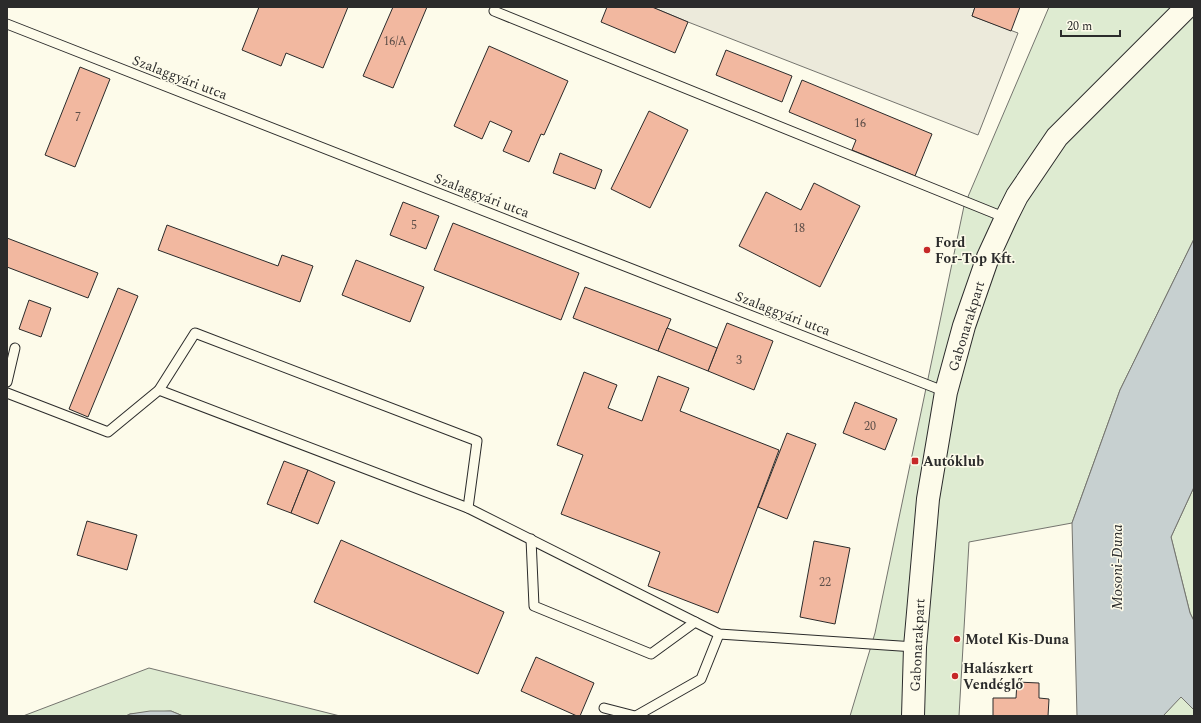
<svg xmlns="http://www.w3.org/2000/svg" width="1201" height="723" font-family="Spectral,serif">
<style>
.green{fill:#deebd1;stroke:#74746e}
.parking{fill:#eceadb;stroke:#74746e}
.water{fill:#c7d0d0;stroke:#74746e}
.building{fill:#f2b8a0;stroke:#2b2b2b}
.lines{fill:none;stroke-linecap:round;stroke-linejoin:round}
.lane-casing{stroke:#2b2b2b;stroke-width:11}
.primary-casing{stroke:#2b2b2b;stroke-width:24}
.lane{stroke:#fdfbea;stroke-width:9}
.primary{stroke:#fdfbea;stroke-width:22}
.poi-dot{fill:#c62828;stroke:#fdfbea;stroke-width:1.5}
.labels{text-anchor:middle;stroke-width:3;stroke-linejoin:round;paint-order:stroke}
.number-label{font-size:12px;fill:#5d4e48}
.street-label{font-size:14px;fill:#2b2b2b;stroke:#fdfbea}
.poi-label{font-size:14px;font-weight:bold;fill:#2b2b2b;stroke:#fdfbea;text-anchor:start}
.water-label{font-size:15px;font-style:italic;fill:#2b2b2b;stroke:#fdfbea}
</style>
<rect width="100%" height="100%" fill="#fdfbea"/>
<g class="green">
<path d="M 1049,7 L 1194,7 L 1194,239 L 1120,390 L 1072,523 L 969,542 L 959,716 L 850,716 L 875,633 L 964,206 Z"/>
<path d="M 1194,487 L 1194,621 L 1190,613 L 1171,537 Z"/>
<path d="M 149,668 L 340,716 L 183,716 L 171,711 L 130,714 L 126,716 L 23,716 Z"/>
<path d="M 1181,696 L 1194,710 L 1194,716 L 1163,716 Z"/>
</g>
<path class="parking" d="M 652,7 L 975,7 L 972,16 L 1018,33 L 978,135 L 688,22 Z"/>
<g class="water">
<path d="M 1194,239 L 1194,487 L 1171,537 L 1190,613 L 1194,621 L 1194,710 L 1181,697 L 1163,716 L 1077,716 L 1072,523 L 1120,390 Z"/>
<path d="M 150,711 L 171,711 L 183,716 L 126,716 L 130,714 Z"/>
</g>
<g class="building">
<path d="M 259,7 L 348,7 L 323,68 L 286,53 L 281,66 L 242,50 Z"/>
<path d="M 393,7 L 427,7 L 393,88 L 363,76 Z"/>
<path d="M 607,7 L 652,7 L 688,22 L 675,53 L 601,22 Z"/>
<path d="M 975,7 L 1020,7 L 1011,31 L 972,16 Z"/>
<path d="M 489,46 L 568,81 L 544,135 L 541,134 L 529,162 L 503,151 L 512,131 L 490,121 L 482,139 L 454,126 Z"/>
<path d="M 726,50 L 792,76 L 782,102 L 716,75 Z"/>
<path d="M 80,67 L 110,79 L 75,167 L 45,155 Z"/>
<path d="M 802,80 L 932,134 L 915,176 L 852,150 L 856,140 L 789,112 Z"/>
<path d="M 649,111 L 688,130 L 650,208 L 611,189 Z"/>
<path d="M 560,153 L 602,170 L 595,189 L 553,173 Z"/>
<path d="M 814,183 L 860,206 L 820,287 L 739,246 L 766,192 L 801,210 Z"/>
<path d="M 403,202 L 439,216 L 426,249 L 390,235 Z"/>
<path d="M 453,223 L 579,273 L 561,320 L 434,270 Z"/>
<path d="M 167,225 L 278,266 L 282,255 L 313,266 L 300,302 L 158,250 Z"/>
<path d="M 7,238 L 98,273 L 88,298 L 7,267 Z"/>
<path d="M 356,260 L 424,287 L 410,322 L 342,295 Z"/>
<path d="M 585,287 L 671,319 L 658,351 L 573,318 Z"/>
<path d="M 118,288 L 138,296 L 88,417 L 69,409 Z"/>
<path d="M 29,300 L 51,308 L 41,337 L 19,329 Z"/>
<path d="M 727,323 L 773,341 L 754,390 L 708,371 Z"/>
<path d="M 667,328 L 717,348 L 708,371 L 658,351 Z"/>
<path d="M 584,372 L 617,385 L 608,408 L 642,421 L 658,376 L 689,388 L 680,411 L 779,450 L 718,613 L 648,586 L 660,552 L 561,514 L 583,455 L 557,445 Z"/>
<path d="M 855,402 L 897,419 L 885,450 L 843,433 Z"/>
<path d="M 787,433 L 816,444 L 787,519 L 758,507 Z"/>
<path d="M 284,461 L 308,470 L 291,513 L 267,504 Z"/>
<path d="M 308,470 L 335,482 L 318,524 L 291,513 Z"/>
<path d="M 87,521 L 137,535 L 127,570 L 77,555 Z"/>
<path d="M 341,540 L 504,612 L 478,674 L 314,602 Z"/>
<path d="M 814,541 L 850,548 L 835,624 L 800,617 Z"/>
<path d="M 536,657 L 594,683 L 580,716 L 577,716 L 521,691 Z"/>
<path d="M 1017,682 L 1039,683 L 1039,698 L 1049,699 L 1048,716 L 993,716 L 993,698 L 1016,698 Z"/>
</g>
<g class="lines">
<g class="lane-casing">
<g id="lane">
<path d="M 494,11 L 1006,218"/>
<path d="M 7,24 L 946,392"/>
<path d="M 7,382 L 15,348"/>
<path d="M 159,390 L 468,508 L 719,634 L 915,647"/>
<path d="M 7,393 L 108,432 L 159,390 L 195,333 L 477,441 L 468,508"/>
<path d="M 531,539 L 534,606 L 651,654 L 695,622"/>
<path d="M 604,708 L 635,716"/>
<path d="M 636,716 L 701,679 L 719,634"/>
</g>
</g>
<g class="primary-casing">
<path id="primary" d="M 913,716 L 915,647 L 928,499 L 946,392 L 964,326 L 988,257 L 1006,218 L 1017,196 L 1057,137 L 1187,7"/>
</g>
<use href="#lane" class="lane"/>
<use href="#primary" class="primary"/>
</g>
<g class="poi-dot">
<circle cx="927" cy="250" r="4"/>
<rect x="911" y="457" width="8" height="8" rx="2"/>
<circle cx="957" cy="639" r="4"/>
<circle cx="955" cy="676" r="4"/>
</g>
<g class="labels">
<g class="number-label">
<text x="395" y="45">16/A</text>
<text x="78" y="121">7</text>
<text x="860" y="127">16</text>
<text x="414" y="229">5</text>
<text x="799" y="232">18</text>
<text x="739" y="364">3</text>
<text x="870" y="430">20</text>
<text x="825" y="586">22</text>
</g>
<g class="street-label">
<text transform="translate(180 77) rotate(21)" y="5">Szalaggyári utca</text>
<text transform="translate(482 195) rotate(21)" y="5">Szalaggyári utca</text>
<text transform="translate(783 313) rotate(21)" y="5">Szalaggyári utca</text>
<text transform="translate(966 326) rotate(-73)" y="5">Gabonarakpart</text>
<text transform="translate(917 645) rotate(-87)" y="5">Gabonarakpart</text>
</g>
<g class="poi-label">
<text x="935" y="247">Ford<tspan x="935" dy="16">For-Top Kft.</tspan></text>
<text x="923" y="466">Autóklub</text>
<text x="965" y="644">Motel Kis-Duna</text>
<text x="963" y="673">Halászkert<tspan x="963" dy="16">Vendéglő</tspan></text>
</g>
<g class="water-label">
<text transform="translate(1117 567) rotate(-90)" y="5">Mosoni-Duna</text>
</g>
</g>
<rect width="1201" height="723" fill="none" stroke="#2b2b2b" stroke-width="16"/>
<path d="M1061 30v6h59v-6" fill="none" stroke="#2b2b2b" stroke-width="2"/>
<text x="1067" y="30" font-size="12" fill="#2b2b2b" stroke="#fdfbea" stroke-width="3" paint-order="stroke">20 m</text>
</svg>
